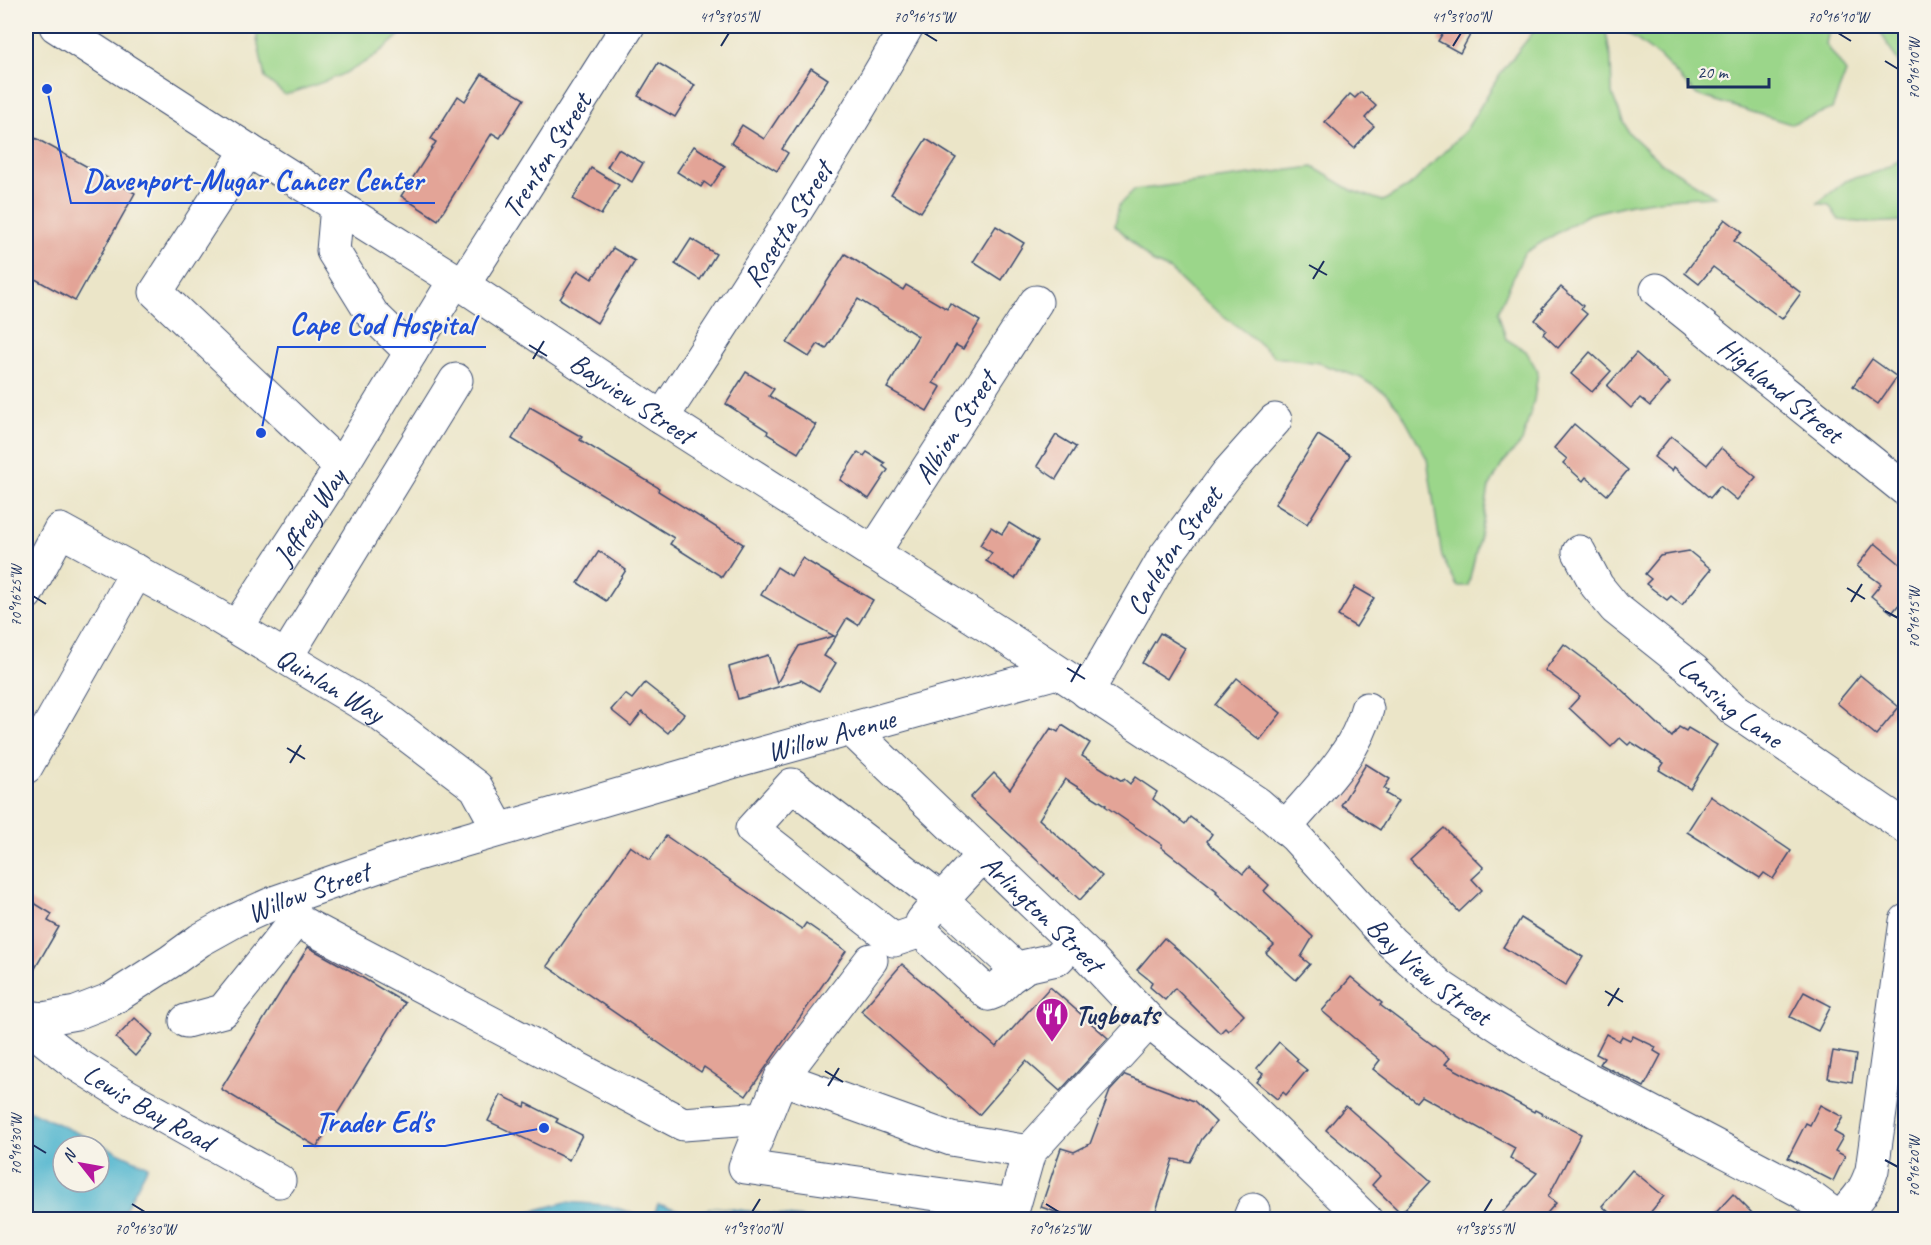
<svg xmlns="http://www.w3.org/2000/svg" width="1931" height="1245" font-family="Caveat,sans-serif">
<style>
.green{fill:#9bd68a;stroke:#5b8274;stroke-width:1.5}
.water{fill:#51b6cf;stroke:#367296;stroke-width:1.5;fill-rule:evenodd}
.pier{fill:#ebe5c8}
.building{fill:#e3a497}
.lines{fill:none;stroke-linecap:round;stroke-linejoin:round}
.minor-casing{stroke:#3a4a6e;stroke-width:35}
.minor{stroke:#fff;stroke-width:33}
.ticks{fill:none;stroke:#1b2f5e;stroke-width:2}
.labels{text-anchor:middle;stroke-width:4.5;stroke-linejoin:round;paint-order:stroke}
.street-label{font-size:28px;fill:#1b2f5e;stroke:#f7f3e8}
.poi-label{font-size:28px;font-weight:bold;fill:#1b2f5e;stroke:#f7f3e8;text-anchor:start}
.leader{fill:none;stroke:#1d4ed8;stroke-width:2}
.callout-dot{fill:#1d4ed8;stroke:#f7f3e8;stroke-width:2}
.callout-label{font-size:30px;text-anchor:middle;font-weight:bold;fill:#1d4ed8;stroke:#f7f3e8;stroke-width:4.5;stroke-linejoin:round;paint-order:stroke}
.neatline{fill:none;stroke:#1b2f5e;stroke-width:2}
.ticks-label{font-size:15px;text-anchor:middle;fill:#1b2f5e}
</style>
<rect width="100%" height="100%" fill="#f7f3e8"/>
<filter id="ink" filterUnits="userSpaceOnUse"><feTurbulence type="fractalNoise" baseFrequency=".0167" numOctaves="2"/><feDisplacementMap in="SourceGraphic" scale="12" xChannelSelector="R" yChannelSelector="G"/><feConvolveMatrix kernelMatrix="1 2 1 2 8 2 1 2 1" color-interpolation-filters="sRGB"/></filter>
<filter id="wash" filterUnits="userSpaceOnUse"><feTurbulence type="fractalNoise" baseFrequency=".008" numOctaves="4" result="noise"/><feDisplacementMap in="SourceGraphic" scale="24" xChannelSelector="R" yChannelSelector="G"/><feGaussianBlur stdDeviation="1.35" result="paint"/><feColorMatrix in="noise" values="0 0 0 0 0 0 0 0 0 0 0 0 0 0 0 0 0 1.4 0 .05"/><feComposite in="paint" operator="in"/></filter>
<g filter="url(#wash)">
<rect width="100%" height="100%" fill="#ebe5c8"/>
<g class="green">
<path d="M 257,26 L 407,26 C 402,34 394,40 387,46 C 358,72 322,83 285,95 L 265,78 L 257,39 Z"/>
<path d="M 1538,26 L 1605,26 L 1611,60 L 1612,94 L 1627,131 L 1660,162 L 1715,196 L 1667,199 L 1631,204 L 1589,214 L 1524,253 L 1498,312 L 1506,339 L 1526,351 L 1538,372 L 1534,400 L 1522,442 L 1503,463 L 1489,487 L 1483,522 L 1468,586 L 1457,586 L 1442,557 L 1427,459 L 1401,411 L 1385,393 L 1361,378 L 1319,363 L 1275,357 L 1254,339 L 1196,295 L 1170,270 L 1152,262 L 1115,225 L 1119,205 L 1134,190 L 1313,167 L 1353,191 L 1383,201 L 1412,184 L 1466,130 L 1500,74 Z"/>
<path d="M 1612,26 L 1830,26 L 1826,44 L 1846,72 L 1832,109 L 1791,124 L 1697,95 L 1660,57 L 1619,27 Z"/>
<path d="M 1877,26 L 1905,26 L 1905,74 Z"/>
<path d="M 1905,157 L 1905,221 L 1867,223 L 1839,220 L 1829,205 L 1818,203 L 1847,180 L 1880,171 Z"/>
</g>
<g class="water">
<path d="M 26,1109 L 148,1166 L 120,1219 L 26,1219 ZM 63,1146 L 99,1146 L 99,1182 L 63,1182 Z"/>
<path d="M 566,1202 L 607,1205 L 651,1219 L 503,1219 Z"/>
<path d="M 658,1204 L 693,1214 L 715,1207 L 810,1219 L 652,1220 Z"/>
</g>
<path class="pier" d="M 715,1207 L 732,1210 L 728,1219 L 675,1219 L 679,1210 L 693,1214 Z"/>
<g id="blocks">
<g class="building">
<path d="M 1447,26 L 1475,26 L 1460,53 L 1438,41 Z"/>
<path d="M 658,63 L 695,85 L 675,117 L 638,96 Z"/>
<path d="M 811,68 L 828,79 L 782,149 L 788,153 L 777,171 L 731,143 L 742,125 L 764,139 Z"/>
<path d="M 482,74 L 524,99 L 500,138 L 492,133 L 438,220 L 401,196 L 436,142 L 431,139 L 458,96 L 465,101 Z"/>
<path d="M 1361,92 L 1376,106 L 1365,118 L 1374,126 L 1354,148 L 1325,122 L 1350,94 L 1355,98 Z"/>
<path d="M 26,133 L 135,193 L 75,301 L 26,274 Z"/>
<path d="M 926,139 L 956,158 L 921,212 L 891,194 Z"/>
<path d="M 694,146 L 725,166 L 711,187 L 704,182 L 701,187 L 677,172 Z"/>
<path d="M 618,149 L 643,163 L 632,182 L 607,167 Z"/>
<path d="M 591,168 L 619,185 L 601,215 L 573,199 Z"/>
<path d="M 1725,219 L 1742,232 L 1734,241 L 1801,293 L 1782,319 L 1713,267 L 1699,284 L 1685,273 Z"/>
<path d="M 996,226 L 1024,243 L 1001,280 L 973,262 Z"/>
<path d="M 691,239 L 716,254 L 700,280 L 675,264 Z"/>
<path d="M 613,248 L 635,261 L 597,323 L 560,299 L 578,270 L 592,279 Z"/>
<path d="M 845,254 L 903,290 L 906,285 L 947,309 L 950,303 L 980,321 L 963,349 L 956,345 L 933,383 L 941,387 L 927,411 L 887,388 L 918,336 L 858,299 L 826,349 L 818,344 L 809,357 L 787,343 Z"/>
<path d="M 1561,287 L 1583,306 L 1581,309 L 1587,314 L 1558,348 L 1543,334 L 1546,330 L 1535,320 L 1544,309 L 1542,308 Z"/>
<path d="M 1590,352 L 1611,371 L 1592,392 L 1571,374 Z"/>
<path d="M 1636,353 L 1670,383 L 1650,406 L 1640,398 L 1631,408 L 1607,386 Z"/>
<path d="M 1872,359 L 1897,377 L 1878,404 L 1853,386 Z"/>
<path d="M 746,372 L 774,389 L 769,396 L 816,425 L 798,453 L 767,434 L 768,431 L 726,404 Z"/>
<path d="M 530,407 L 582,437 L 580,440 L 659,488 L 658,491 L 743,544 L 722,577 L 670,544 L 674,538 L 512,439 Z"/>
<path d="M 1574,424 L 1628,470 L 1607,495 L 1586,477 L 1583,481 L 1563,463 L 1567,459 L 1554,448 Z"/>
<path d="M 1056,435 L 1076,447 L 1056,479 L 1037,466 Z"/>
<path d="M 1318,435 L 1350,455 L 1307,524 L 1275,504 Z"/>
<path d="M 1671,436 L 1707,465 L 1721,448 L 1756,477 L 1737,500 L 1720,486 L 1710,498 L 1674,467 L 1672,471 L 1654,457 Z"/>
<path d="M 858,452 L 864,456 L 867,452 L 885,463 L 883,466 L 888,470 L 869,499 L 840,480 Z"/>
<path d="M 1009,523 L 1038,541 L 1015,579 L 986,561 L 992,553 L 980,545 L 991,527 L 1002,534 Z"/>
<path d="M 1875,543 L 1905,568 L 1905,597 L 1892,613 L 1871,596 L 1881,584 L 1857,566 Z"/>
<path d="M 599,551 L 626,570 L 606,601 L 578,583 Z"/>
<path d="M 1689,551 L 1711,569 L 1682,605 L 1671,596 L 1667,600 L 1646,584 L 1651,579 L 1645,574 L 1660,556 Z"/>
<path d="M 802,558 L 873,600 L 858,625 L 847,618 L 824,656 L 836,663 L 819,691 L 801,680 L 738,699 L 729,667 L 768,655 L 777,683 L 799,646 L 834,636 L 761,595 L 777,567 L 791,576 Z"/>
<path d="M 1355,587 L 1374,598 L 1356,627 L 1338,616 Z"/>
<path d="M 1160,633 L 1185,648 L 1167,679 L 1142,663 Z"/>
<path d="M 1564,644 L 1608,677 L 1672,737 L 1679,727 L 1686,731 L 1688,728 L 1717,745 L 1690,789 L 1659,770 L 1664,763 L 1631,742 L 1628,745 L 1620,738 L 1611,747 L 1569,708 L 1580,696 L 1545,670 Z"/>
<path d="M 1860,675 L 1899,707 L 1876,735 L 1837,703 Z"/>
<path d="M 1237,678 L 1281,713 L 1260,740 L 1215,705 Z"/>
<path d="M 645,683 L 684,714 L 668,733 L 642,712 L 631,726 L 611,710 L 625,694 L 632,699 Z"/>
<path d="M 1062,725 L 1090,743 L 1082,756 L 1122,781 L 1124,779 L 1130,784 L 1135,777 L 1157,792 L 1153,799 L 1185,824 L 1190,817 L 1212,834 L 1207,841 L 1211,846 L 1243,874 L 1249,867 L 1269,885 L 1264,891 L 1313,937 L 1301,957 L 1310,964 L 1296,980 L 1266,953 L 1274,945 L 1216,893 L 1217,891 L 1161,847 L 1162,845 L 1105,806 L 1106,805 L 1065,779 L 1039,819 L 1102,876 L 1080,900 L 970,798 L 994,773 L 1010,789 L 1051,728 L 1058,732 Z"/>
<path d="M 1366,764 L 1390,779 L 1384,788 L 1388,791 L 1386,794 L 1398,801 L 1380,830 L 1341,805 Z"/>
<path d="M 1710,796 L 1791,851 L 1773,879 L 1764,873 L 1760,878 L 1687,832 Z"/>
<path d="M 1444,828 L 1484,868 L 1472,879 L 1482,890 L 1459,912 L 1410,859 Z"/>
<path d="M 666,836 L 802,929 L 806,923 L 846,951 L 746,1096 L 704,1067 L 701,1072 L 547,966 L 630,846 L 650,860 Z"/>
<path d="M 26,898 L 52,914 L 48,921 L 59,927 L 26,984 Z"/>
<path d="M 1521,918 L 1583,957 L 1565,986 L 1503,947 Z"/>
<path d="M 1164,938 L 1194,964 L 1244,1015 L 1228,1031 L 1225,1028 L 1220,1033 L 1175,988 L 1165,1000 L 1150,987 L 1152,982 L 1137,970 Z"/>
<path d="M 308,947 L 346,968 L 405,1003 L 317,1147 L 221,1089 Z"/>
<path d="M 902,964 L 996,1047 L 1050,987 L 1108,1038 L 1060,1091 L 1026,1061 L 979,1115 L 861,1011 Z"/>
<path d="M 1351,977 L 1382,1003 L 1380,1005 L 1450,1058 L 1445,1064 L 1534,1112 L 1535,1110 L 1581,1134 L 1548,1197 L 1556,1203 L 1541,1220 L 1496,1220 L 1537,1173 L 1510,1158 L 1515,1148 L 1421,1096 L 1416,1102 L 1373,1069 L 1380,1060 L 1322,1011 Z"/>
<path d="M 1804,992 L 1831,1006 L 1818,1031 L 1790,1017 Z"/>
<path d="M 135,1018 L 153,1035 L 135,1056 L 116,1038 Z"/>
<path d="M 1606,1034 L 1619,1041 L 1622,1036 L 1630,1040 L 1633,1036 L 1656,1047 L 1654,1051 L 1661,1055 L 1644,1087 L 1600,1064 L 1604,1058 L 1596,1054 Z"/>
<path d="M 1279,1042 L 1298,1059 L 1296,1061 L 1307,1070 L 1286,1095 L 1283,1092 L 1277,1099 L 1256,1082 L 1263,1074 L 1256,1069 Z"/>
<path d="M 1833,1051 L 1856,1055 L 1852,1082 L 1828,1078 Z"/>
<path d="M 1125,1075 L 1194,1101 L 1216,1122 L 1202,1139 L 1190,1162 L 1173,1159 L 1153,1220 L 1079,1220 L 1041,1207 L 1061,1148 L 1074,1152 L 1090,1144 L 1110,1091 Z"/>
<path d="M 501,1095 L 525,1107 L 526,1103 L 558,1119 L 556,1122 L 582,1135 L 569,1160 L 488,1121 Z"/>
<path d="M 1820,1105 L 1843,1117 L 1834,1132 L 1843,1137 L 1835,1151 L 1845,1156 L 1833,1181 L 1788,1158 L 1806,1123 L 1810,1125 Z"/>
<path d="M 1346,1106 L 1431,1181 L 1401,1213 L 1372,1185 L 1380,1176 L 1326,1130 Z"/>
<path d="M 1632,1170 L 1664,1196 L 1644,1220 L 1618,1220 L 1602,1206 Z"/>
<path d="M 1733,1194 L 1759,1220 L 1709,1220 Z"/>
</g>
</g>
</g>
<g filter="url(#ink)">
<use href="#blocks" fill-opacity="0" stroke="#3a4a6e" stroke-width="1.5"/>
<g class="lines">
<g class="minor-casing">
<g id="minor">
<path id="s1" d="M 56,26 L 248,150 L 463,285 L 662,418 L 1002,635 L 1257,803 L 1295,836 L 1391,942 L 1441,987 L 1548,1058 L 1803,1192 L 1841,1220"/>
<path d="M 248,150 L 156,292 L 341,467"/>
<path d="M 337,206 L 333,251 L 372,314 L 411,352"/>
<path id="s2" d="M 463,285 L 628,26"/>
<path id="s3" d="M 1657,290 L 1906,490"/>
<path id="s4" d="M 662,418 C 746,289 831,160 907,26"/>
<path id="s5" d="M 1579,552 L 1597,586 L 1615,608 L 1694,671 L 1733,709 L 1906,827"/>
<path id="s6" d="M 873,553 L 1036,302"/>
<path id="s7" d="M 26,594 L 60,530 L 212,613 L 381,715 L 476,787 L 499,829"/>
<path id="s8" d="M 237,627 L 341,467 L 455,280"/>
<path d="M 286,657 L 456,380"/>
<path id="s9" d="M 1087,692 L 1164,558 L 1227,474 L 1275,420"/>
<path id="s10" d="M 851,729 L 1089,957 L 1154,1026 L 1226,1084 L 1366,1220"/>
<path d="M 26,767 L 137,571"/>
<path d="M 1285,828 C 1315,792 1356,755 1367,709"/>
<path d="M 983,855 L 930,912 L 922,922 L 921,931 L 982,988 L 989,994 L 994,992 L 1010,977 L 1026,966 L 1057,959 L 1073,942"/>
<path d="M 291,897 L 296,920 L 683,1124 L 765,1118"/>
<path d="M 921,931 L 894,940 L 752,829 L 792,785 L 942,900 L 1019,971"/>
<path id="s11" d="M 26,1017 L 43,1019 L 76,1013 L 112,999 L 171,961 L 200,940 L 236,920 L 276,902 L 393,861 L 742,759 L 1057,672"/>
<path d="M 186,1021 L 223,1011 L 296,920"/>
<path id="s12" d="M 26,1025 L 76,1064 L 129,1097 L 279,1181"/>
<path d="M 781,1078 L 871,960"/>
<path d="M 1029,1152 L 1014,1205 L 745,1167 L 781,1078 L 951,1139 L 1029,1152 L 1149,1021"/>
<path d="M 1249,1220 L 1253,1210"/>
<path d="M 1838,1220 C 1855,1202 1865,1193 1872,1170 L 1906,921"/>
</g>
</g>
<use href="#minor" class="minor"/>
</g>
</g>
<path class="ticks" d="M 924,33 L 937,41M 1838,33 L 1851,41M 721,46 L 729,33M 1453,46 L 1461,33M 1885,61 L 1898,69M 1309,265 L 1327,275M 1313,279 L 1324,261M 529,345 L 547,356M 533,359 L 544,341M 1847,588 L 1865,599M 33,596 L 46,604M 1851,602 L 1862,584M 1885,611 L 1898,618M 1067,668 L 1085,679M 1071,682 L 1081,664M 287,748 L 305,759M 290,763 L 301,745M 1605,991 L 1623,1002M 1608,1006 L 1619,988M 825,1071 L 843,1082M 828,1086 L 839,1068M 33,1145 L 46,1153M 1885,1160 L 1898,1167M 132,1204 L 145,1212M 1046,1204 L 1059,1212M 752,1212 L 760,1199M 1484,1212 L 1492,1199"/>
<defs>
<g id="restaurant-pin" transform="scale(1.725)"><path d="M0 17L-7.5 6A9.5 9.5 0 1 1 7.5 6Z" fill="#b5179e" stroke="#f7f3e8"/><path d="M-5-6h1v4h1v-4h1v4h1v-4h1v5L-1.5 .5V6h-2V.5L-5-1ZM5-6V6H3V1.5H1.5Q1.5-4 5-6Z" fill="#fff"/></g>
</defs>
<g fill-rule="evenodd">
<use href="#restaurant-pin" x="1052" y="1014"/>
</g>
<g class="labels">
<g class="street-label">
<text dy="10" stroke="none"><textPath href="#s2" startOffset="154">Trenton Street</textPath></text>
<text dy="10" stroke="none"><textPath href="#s4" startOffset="231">Rosetta Street</textPath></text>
<text dy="10" stroke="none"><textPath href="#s3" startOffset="159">Highland Street</textPath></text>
<text dy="10" stroke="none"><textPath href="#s1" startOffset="686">Bayview Street</textPath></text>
<text dy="10" stroke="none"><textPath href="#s6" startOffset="150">Albion Street</textPath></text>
<text dy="10" stroke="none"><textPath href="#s8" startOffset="132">Jeffrey Way</textPath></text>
<text dy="10" stroke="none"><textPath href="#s9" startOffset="166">Carleton Street</textPath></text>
<text dy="10" stroke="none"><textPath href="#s7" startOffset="384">Quinlan Way</textPath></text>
<text dy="10" stroke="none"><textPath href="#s5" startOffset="216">Lansing Lane</textPath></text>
<text dy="10" stroke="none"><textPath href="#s11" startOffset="860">Willow Avenue</textPath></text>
<text dy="10" stroke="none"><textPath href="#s11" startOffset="314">Willow Street</textPath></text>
<text dy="10" stroke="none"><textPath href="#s10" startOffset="266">Arlington Street</textPath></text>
<text dy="10" stroke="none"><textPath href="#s1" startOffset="1672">Bay View Street</textPath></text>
<text dy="10" stroke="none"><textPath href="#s12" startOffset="148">Lewis Bay Road</textPath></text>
</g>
<g class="poi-label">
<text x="1075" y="1024">Tugboats</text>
</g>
</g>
<path class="leader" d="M47 89L71 203H435M261 433L278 347H486M544 1128L445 1146H303"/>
<g class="callout-dot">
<circle cx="47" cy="89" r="6"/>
<circle cx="261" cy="433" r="6"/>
<circle cx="544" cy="1128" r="6"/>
</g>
<g class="callout-label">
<text x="253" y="190">Davenport-Mugar Cancer Center</text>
<text x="382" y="334">Cape Cod Hospital</text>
<text x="374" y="1132">Trader Ed's</text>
</g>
<rect width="1931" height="1245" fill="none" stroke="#f7f3e8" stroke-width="66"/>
<g transform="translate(81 1164) rotate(301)"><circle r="28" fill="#f7f3e8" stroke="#9fa5b1" stroke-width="1.5"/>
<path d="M0-4.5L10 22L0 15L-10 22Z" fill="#b5179e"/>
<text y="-9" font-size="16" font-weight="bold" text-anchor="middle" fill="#1b2f5e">N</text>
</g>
<path d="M1688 78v9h81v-9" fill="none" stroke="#1b2f5e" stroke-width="3"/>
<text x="1697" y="78" font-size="18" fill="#1b2f5e" stroke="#f7f3e8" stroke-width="4.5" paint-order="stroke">20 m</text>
<rect x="33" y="33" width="1865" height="1179" class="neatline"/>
<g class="ticks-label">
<text x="729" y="22">41°39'05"N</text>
<text x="924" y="22">70°16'15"W</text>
<text x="1461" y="22">41°39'00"N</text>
<text x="1838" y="22">70°16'10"W</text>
<text transform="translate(1914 69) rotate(-90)" y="5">70°16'10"W</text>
<text transform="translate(16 596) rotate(-90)" y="5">70°16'25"W</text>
<text transform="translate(1914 618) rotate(-90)" y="5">70°16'15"W</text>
<text transform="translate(16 1145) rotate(-90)" y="5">70°16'30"W</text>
<text transform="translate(1914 1167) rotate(-90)" y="5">70°16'20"W</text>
<text x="145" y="1234">70°16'30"W</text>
<text x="752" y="1234">41°39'00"N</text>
<text x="1059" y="1234">70°16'25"W</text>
<text x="1484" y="1234">41°38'55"N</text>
</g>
</svg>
